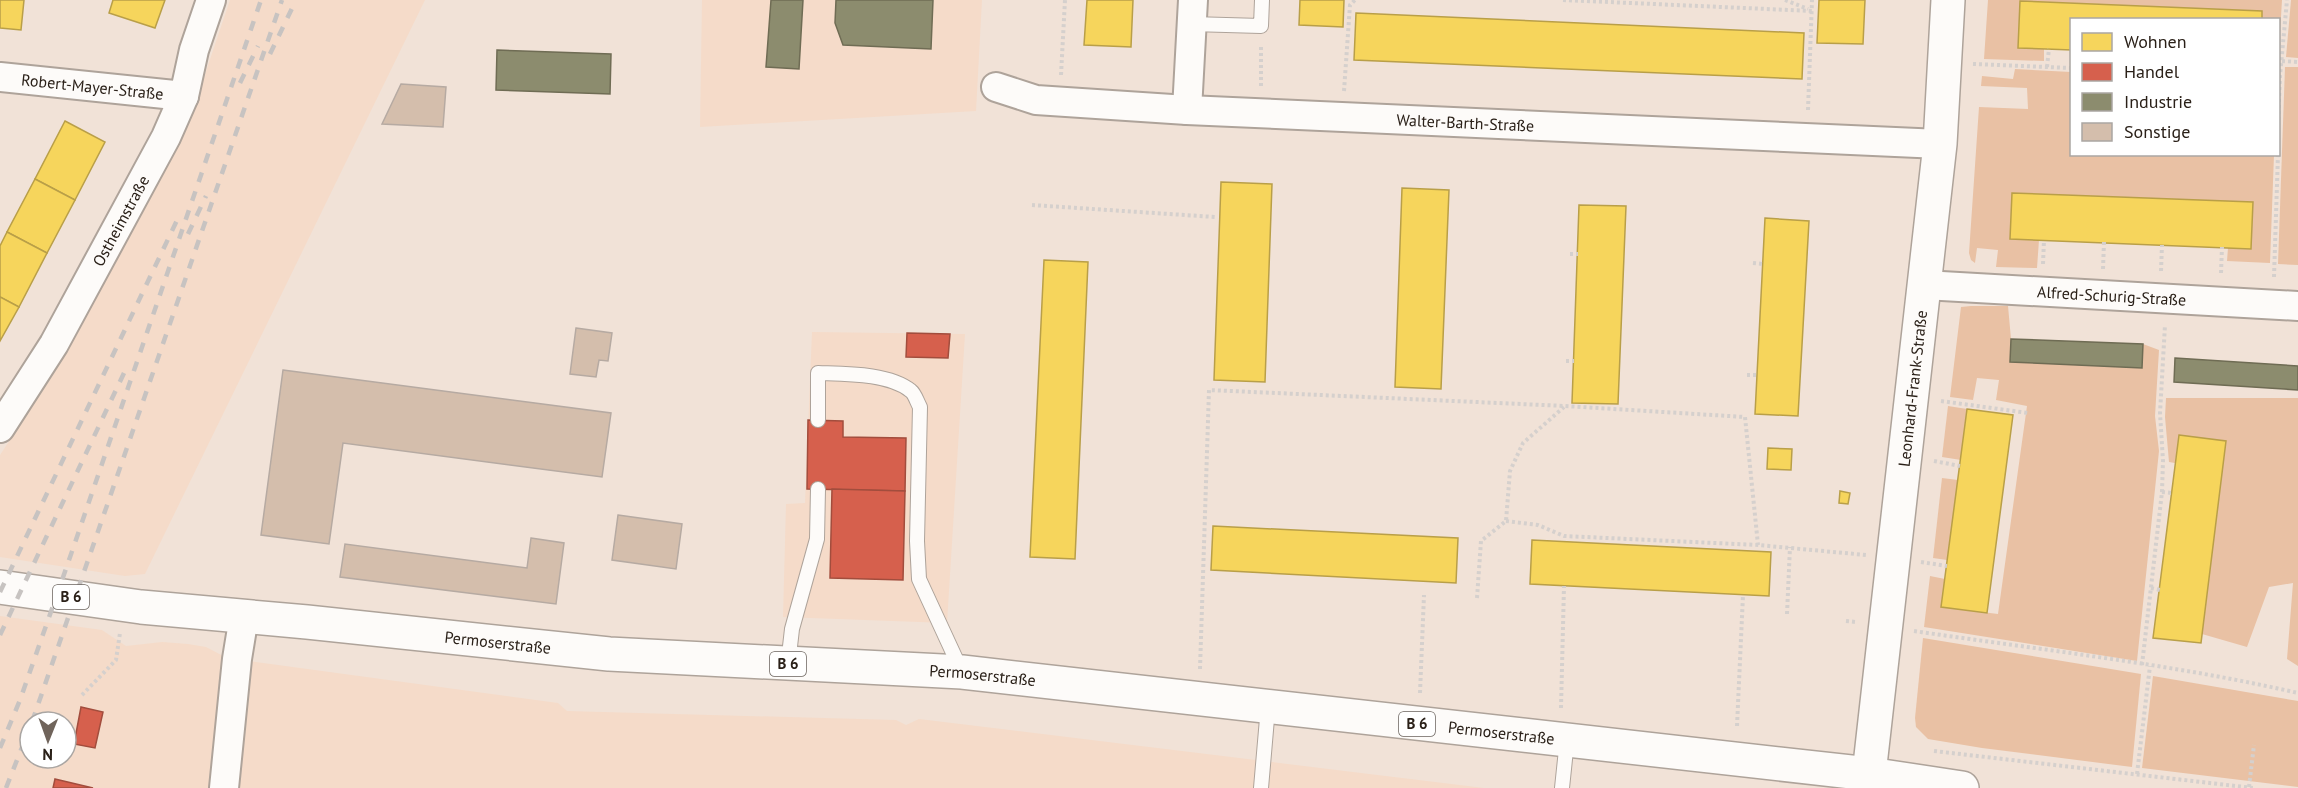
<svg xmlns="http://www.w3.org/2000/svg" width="2298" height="788" font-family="'PT Sans',sans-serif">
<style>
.built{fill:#f5dbc9;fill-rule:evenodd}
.green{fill:#e9c1a4}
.homes{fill:#f6d55c;stroke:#b99f48;stroke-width:1.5}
.shops{fill:#d6604d;stroke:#a24d3d;stroke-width:1.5}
.industry{fill:#8c8c6e;stroke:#6f6c54;stroke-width:1.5}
.building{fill:#d4beac;stroke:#b6aaa2;stroke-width:1.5}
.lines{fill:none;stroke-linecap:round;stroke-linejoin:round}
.service-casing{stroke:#aea39a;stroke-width:16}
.minor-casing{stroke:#aea39a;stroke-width:32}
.tertiary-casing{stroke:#aea39a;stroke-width:36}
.primary-casing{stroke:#aea39a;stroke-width:36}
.path{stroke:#d5d0cd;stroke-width:4;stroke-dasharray:3 3;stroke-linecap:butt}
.service{stroke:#fdfbf9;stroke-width:14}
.minor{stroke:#fdfbf9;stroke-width:28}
.tertiary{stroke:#fdfbf9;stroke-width:33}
.primary{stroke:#fdfbf9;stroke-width:33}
.rail{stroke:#c7c3c1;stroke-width:4.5;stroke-dasharray:10 10;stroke-linecap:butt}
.labels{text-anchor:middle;stroke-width:6;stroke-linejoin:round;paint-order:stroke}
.shield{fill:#fff;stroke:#6a635d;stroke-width:1.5}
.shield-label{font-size:15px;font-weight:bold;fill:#2a2018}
.street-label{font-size:16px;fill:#2a2018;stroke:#fff}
</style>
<rect width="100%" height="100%" fill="#f1e2d7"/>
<g class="built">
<path d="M 230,0 L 425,0 L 145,574 L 125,576 L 0,557 L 0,455 L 56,370 L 173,156 L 194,107 Z"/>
<path d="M 702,0 L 982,0 L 976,111 L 700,127 Z"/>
<path d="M 812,332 L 965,334 L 947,623 L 783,617 L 786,504 L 805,503 Z"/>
<path d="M 0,616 L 102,630 L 126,646 L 162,642 L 188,644 L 206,647 L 227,658 L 558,703 L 567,711 L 896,720 L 906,725 L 919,719 L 1484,788 L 0,788 ZM 30,722 L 66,722 L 66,758 L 30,758 Z"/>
</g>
<g class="green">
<path d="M 1988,0 L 2282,0 L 2279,50 L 2278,20 L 2262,19 L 2262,11 L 2020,1 L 2018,48 L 2044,49 L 2044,61 L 1984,59 Z"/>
<path d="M 2291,0 L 2298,0 L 2298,58 L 2286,57 Z"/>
<path d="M 2285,67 L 2298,67 L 2298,265 L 2278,264 Z"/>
<path d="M 2015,69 L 2071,72 L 2072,154 L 2274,155 L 2270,263 L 2227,261 L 2228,248 L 2251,248 L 2253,202 L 2013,193 L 2039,240 L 2037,268 L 1996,267 L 1998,250 L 1977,248 L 1975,263 L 1971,260 L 1969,253 L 1979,107 L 2028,109 L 2027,88 L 1981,86 L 1982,76 L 2013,79 Z"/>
<path d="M 1971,306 L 2008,306 L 2011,339 L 2010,362 L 2141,368 L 2143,344 L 2159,350 L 2155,416 L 2159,451 L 2137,661 L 1924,627 L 1930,576 L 1945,579 L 1942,607 L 1998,614 L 2027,406 L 1996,400 L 1999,380 L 1977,378 L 1973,400 L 1950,397 L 1961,307 Z"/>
<path d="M 2166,398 L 2298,398 L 2298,666 L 2287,659 L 2293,583 L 2269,587 L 2247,647 L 2202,634 L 2225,441 L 2179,435 L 2175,463 L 2169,462 L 2165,417 Z"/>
<path d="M 1948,406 L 1967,409 L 1961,460 L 1942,457 Z"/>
<path d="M 1942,478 L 1958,480 L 1947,560 L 1933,558 Z"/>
<path d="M 1923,638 L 2141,674 L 2132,767 L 1982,748 L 1928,739 L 1916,727 L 1915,718 Z"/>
<path d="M 2153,676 L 2298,701 L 2298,787 L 2142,768 Z"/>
</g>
<g class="homes">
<path d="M 0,0 L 24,0 L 21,30 L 0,28 Z"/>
<path d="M 113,0 L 165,0 L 155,28 L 109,13 Z"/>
<path d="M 1087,0 L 1133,0 L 1131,47 L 1084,45 Z"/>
<path d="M 1300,0 L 1344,0 L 1343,27 L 1299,25 Z"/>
<path d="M 1819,0 L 1865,0 L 1863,44 L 1817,43 Z"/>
<path d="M 2020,1 L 2262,11 L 2262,20 L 2072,20 L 2072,50 L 2018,48 Z"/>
<path d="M 1356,13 L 1804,33 L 1802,79 L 1354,60 Z"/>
<path d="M 65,121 L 105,142 L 75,200 L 35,179 Z"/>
<path d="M 35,179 L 75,200 L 47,253 L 7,232 Z"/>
<path d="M 1221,182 L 1272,184 L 1265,382 L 1214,380 Z"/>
<path d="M 1402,188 L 1449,190 L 1441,389 L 1395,387 Z"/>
<path d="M 2012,193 L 2253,202 L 2251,249 L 2010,239 Z"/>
<path d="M 1579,205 L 1626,206 L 1618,404 L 1572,403 Z"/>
<path d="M 1765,218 L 1809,221 L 1798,416 L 1755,414 Z"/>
<path d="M 7,232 L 47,253 L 19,307 L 0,297 L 0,246 Z"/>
<path d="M 1044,260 L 1088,262 L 1075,559 L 1030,557 Z"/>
<path d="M 0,297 L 19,307 L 0,341 Z"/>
<path d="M 1967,409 L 2013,415 L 1987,613 L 1941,607 Z"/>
<path d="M 2179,435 L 2226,441 L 2201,643 L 2153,638 Z"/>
<path d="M 1768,448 L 1792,449 L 1791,470 L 1767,469 Z"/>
<path d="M 1840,491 L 1850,493 L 1848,504 L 1839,503 Z"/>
<path d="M 1213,526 L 1458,538 L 1456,583 L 1211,570 Z"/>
<path d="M 1532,540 L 1771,552 L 1769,596 L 1530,584 Z"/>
</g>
<g class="shops">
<path d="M 907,333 L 950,334 L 948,358 L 906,357 Z"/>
<path d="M 808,420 L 843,421 L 843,437 L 906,438 L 905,491 L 807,489 Z"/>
<path d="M 832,489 L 905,491 L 903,580 L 830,578 Z"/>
<path d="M 81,707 L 103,712 L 95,748 L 74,744 Z"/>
<path d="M 55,779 L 93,788 L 53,788 Z"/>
</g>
<g class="industry">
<path d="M 771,0 L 803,0 L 799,69 L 766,67 Z"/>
<path d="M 836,0 L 933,0 L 931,49 L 843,45 L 835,23 Z"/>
<path d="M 497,50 L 611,54 L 610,94 L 496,90 Z"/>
<path d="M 2011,339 L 2143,344 L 2142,368 L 2010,362 Z"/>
<path d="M 2175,358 L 2298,366 L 2298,390 L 2174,382 Z"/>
</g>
<g class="building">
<path d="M 401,84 L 446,87 L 443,127 L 382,124 Z"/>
<path d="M 576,328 L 612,333 L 608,361 L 599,360 L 596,377 L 570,374 Z"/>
<path d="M 283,370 L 611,413 L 602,477 L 343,443 L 329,544 L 261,535 Z"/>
<path d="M 618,515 L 682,524 L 676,569 L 612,560 Z"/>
<path d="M 531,538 L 564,543 L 556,604 L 340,577 L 345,544 L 527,568 Z"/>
</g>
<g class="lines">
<g class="service-casing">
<g id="service">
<path d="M 1191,24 L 1261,26 L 1262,0"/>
<path d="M 818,420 L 818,373 C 844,374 889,373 911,391 C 915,394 917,402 920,407 L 917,541 L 919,579 L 961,670"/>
<path d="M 788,664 L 792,629 L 817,539 L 818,489"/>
<path d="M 1261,788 L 1268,707"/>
<path d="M 1562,788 L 1567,740"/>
</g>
</g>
<g class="minor-casing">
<g id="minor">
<path id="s1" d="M 0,77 L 184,96"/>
<path id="s2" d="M 996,87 L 1036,100 L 1187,110 L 1940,144"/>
<path d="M 1187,110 L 1193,0"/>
<path id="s3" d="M 1924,285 L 2298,306"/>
<path id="s4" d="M 0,428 L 54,344 L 166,137 L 184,96 L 194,50 L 211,0"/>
<path d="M 224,788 L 237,659 L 244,616"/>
</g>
</g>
<g class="tertiary-casing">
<g id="tertiary">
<path id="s5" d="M 1869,774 L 1940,144 L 1948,0"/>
</g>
</g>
<g class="primary-casing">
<g id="primary">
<path id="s6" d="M 0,587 L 141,607 L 307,622 L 609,654 L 962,672 L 1869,774 L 1962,788"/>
</g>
</g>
<g class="path">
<path d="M 1563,0 L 1812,11"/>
<path d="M 1785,0 L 1808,9"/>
<path d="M 2282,61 L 2298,62"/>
<path d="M 1973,64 L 2072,68"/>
<path d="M 2047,67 L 2049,49"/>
<path d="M 1061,75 L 1065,0"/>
<path d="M 1261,86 L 1261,45"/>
<path d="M 1344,91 L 1350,5 L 1355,0"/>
<path d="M 1808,110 L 1812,0"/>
<path d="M 2278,126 L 2280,76 L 2287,0"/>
<path d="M 1032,205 L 1215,217"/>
<path d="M 1570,254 L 1578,254"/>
<path d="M 1753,263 L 1763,264"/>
<path d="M 2043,264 L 2044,240"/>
<path d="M 2103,269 L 2104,242"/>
<path d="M 2161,271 L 2162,245"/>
<path d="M 2221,273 L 2222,247"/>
<path d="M 2274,277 L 2278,154"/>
<path d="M 1566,361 L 1574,361"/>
<path d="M 1747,375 L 1757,375"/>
<path d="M 1941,401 L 2028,413"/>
<path d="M 1934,461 L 1960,466"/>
<path d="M 2162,492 L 2172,493"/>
<path d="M 1506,521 L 1538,525 L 1564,536 L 1758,545 L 1866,555"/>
<path d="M 1921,562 L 1947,566"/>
<path d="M 2151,588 L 2160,590"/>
<path d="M 1477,598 L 1481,541 L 1506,521 L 1510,471 L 1523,443 L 1564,407"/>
<path d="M 1787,614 L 1790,547"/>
<path d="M 1846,621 L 1856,622"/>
<path d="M 1914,631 C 2042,650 2172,664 2298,693"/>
<path d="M 2142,665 L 2162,492 L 2163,461 L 2160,413 L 2165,325"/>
<path d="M 1200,669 L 1209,390 L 1565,406 L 1745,417 L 1758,545"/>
<path d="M 1420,693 L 1424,595"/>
<path d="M 82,695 L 116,660 L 120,633"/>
<path d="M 1561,708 L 1564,586"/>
<path d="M 1737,726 L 1743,595"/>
<path d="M 1934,751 L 2253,788"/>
<path d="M 2137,774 L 2150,666"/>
<path d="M 2249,787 L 2254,745"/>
</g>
<use href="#service" class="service"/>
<use href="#minor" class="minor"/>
<use href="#tertiary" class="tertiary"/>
<use href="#primary" class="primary"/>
<g class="rail">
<path d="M 270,54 L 296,0"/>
<path d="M 240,83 L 258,46"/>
<path d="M 188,234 L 206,196"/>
<path d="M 0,592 L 180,214"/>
<path d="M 0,635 L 124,373"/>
<path d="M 32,722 L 282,0"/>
<path d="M 0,748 L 20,700 L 68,563 L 261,0"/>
<path d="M 6,788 L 30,727"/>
</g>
</g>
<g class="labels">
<g class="shield">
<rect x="53" y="585" width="36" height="24" rx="4.5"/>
<rect x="770" y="652" width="36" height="24" rx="4.5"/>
<rect x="1399" y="712" width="36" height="24" rx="4.5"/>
</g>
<g class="shield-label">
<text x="71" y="602">B 6</text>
<text x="788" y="669">B 6</text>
<text x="1417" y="729">B 6</text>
</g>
<g class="street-label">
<text dy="6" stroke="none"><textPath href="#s1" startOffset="93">Robert-Mayer-Straße</textPath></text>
<text dy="6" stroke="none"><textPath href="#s2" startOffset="472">Walter-Barth-Straße</textPath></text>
<text dy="6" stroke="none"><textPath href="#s4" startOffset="240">Ostheimstraße</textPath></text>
<text dy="6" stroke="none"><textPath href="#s3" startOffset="188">Alfred-Schurig-Straße</textPath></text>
<text dy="6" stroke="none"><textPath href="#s5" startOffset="388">Leonhard-Frank-Straße</textPath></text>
<text dy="6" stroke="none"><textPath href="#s6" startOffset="501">Permoserstraße</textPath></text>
<text dy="6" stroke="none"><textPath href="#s6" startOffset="987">Permoserstraße</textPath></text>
<text dy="6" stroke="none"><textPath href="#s6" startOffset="1509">Permoserstraße</textPath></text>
</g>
</g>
<rect x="2070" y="18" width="210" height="138" fill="#ffffff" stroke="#aaa6a3" stroke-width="1.5"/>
<rect x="2082" y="33" width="30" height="18" fill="#f6d55c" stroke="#aaa6a3" stroke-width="1.5"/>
<text x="2124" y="48" font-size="18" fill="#2a2018">Wohnen</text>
<rect x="2082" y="63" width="30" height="18" fill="#d6604d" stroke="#aaa6a3" stroke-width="1.5"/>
<text x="2124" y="78" font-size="18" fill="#2a2018">Handel</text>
<rect x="2082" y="93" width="30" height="18" fill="#8c8c6e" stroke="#aaa6a3" stroke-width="1.5"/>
<text x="2124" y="108" font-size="18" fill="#2a2018">Industrie</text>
<rect x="2082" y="123" width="30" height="18" fill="#d4beac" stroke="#aaa6a3" stroke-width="1.5"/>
<text x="2124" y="138" font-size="18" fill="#2a2018">Sonstige</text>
<g transform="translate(48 740) rotate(181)"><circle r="28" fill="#ffffff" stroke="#aaa6a3" stroke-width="1.5"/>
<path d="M0-4.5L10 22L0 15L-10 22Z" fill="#70645b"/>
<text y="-9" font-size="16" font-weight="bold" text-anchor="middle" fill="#2a2018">N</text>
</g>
</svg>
